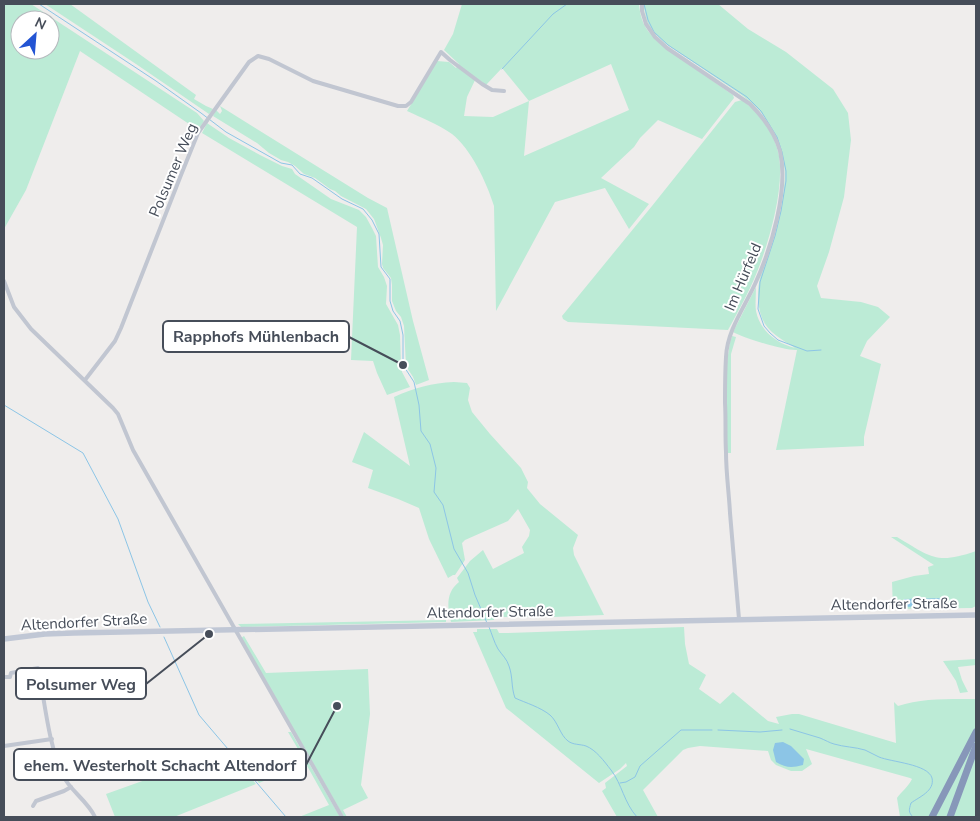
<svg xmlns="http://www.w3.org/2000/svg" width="980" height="821" font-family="'Nunito Sans',sans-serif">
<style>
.green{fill:#bcebd6;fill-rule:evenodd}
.water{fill:#8cc5e6}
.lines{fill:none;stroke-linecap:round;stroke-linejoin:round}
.stream{stroke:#8cc5e6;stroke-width:1}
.street{stroke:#c1c6d1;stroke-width:4}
.secondary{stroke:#c0c7d5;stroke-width:5.5}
.highway{stroke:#8797b9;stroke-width:7}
.labels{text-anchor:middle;stroke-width:4;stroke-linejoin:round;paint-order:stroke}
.street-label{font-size:15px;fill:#464d59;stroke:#fff}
.leader{fill:none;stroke:#464d59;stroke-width:2}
.callout-dot{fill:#464d59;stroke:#fff;stroke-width:2}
.callout{fill:#fff;stroke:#464d59;stroke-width:2}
.callout-label{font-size:16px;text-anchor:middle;font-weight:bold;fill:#464d59}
</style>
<rect width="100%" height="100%" fill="#efedec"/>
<g class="green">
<path d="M 4,4 L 31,4 L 197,113 L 204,121 L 198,130 L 80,51 L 26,190 L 4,229 ZM 20,20 L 50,20 L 50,50 L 20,50 Z"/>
<path d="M 45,4 L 70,4 L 196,95 L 194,99 L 206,106 L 213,109 L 209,114 L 136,64 Z"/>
<path d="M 462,4 L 639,4 C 641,25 648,33 664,47 L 733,95 L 734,98 L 702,139 L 658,120 L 640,138 L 634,147 L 601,178 L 649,204 L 629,229 L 605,188 L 555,202 L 496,311 L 494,206 C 487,183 471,149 452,134 C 438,124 422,118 407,111 L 437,61 L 449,62 L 456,68 L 459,64 L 444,50 L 453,34 ZM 611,64 L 629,110 L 524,156 L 529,101 ZM 502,68 L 529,101 L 493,117 L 464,116 L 467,97 L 476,78 L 486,85 Z"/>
<path d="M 643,4 L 718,4 L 748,29 L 786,52 L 833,89 L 848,113 L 851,140 L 844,197 L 829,252 L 817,286 L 821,298 L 861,302 L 878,307 L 890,317 L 867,341 L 860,356 L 881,364 L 864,437 L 864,446 L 776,450 L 797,350 C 785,351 744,338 733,332 L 756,287 C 756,295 755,304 756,311 C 760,331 777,344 795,348 C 782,339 768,333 762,318 C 758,308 757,293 759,283 C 761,271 767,259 771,247 C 778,225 784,198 785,175 C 785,155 774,131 763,115 C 758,108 750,102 743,96 L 666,44 L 655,34 L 647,22 Z"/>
<path d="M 742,100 C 760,113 775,134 779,156 C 785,191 766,254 751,286 C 744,301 736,315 728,330 L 568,322 L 563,319 L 562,316 L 652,206 L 735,102 Z"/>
<path d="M 220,106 L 368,198 L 387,208 L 413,321 L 429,380 L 416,385 L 413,377 L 406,366 L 404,326 L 401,317 L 396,311 L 392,301 L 392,285 L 391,278 L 383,268 L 382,264 L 383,245 L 381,238 L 374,219 L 366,209 L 341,196 L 335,191 L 330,189 L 315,178 L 304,174 L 295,166 L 288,162 L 281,160 L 269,153 L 257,143 L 213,116 L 216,110 L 220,114 L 222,111 Z"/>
<path d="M 207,123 L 229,138 L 260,155 L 282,166 L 292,169 L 295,174 L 331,199 L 359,210 L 366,217 L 372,228 L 376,236 L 378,267 L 384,277 L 387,286 L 386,304 L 398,325 L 400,335 L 401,365 L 402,372 L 410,387 L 387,395 L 377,373 L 373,361 L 351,360 L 357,227 L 202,133 Z"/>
<path d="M 732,336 L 736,337 L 731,354 L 731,453 L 727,453 L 727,362 L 730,342 Z"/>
<path d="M 454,382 L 467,383 L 470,388 L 468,400 L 472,412 L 490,434 L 521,468 L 528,482 L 527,488 L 540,504 L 578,535 L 573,548 L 574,555 L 604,615 L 553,617 L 494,617 L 494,620 L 451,622 C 447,607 446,592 459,582 L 457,578 L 470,561 L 483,550 L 493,569 L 524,553 L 522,547 L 529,536 L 530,530 L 518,509 L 508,521 L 465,540 L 462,543 L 465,560 L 455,575 L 453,575 L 448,578 L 429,539 L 419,508 L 398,499 L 368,488 L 373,470 L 352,462 L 364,432 L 410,466 L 394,397 C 414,388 432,383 454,382 Z"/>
<path d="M 891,537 L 897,537 C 931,557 936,565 976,551 L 976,606 L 972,608 L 893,609 L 892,582 L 914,576 L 929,574 L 928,567 L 934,565 Z"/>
<path d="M 446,620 L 446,622 L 241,627 L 238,624 Z"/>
<path d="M 684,627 L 685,644 L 689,664 L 706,675 L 699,689 L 720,704 L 733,692 L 768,721 L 779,724 L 776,717 L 792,714 L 799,714 L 896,743 L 894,702 L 898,706 C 921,698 952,699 976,699 L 976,817 L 900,817 L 897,798 C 901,792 909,786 912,779 L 910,778 L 806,749 L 812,764 L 802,771 L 791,771 L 776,765 L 771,760 L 768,751 L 700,746 L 688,748 L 683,750 L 643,790 L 658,817 L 617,817 L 602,791 L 606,788 L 605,783 L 627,766 L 626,763 L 620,769 L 599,783 L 506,708 L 473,632 L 477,632 L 477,629 L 497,629 L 499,633 L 507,633 Z"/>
<path d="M 244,636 L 266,673 L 368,669 L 370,714 L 361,785 L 368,798 L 343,810 L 347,817 L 344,817 L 241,638 Z"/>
<path d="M 976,659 L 976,665 L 958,667 L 962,680 L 968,692 L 960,693 L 956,681 L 943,661 Z"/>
<path d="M 288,732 L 291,732 L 340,817 L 299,817 L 329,805 L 306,764 L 259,783 L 248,769 L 298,749 Z"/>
<path d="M 229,750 L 232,756 L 256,784 L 174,817 L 115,817 L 106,794 Z"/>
</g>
<g class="water">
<path d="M 948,598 L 948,605 L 904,607 L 904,599 Z"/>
<path d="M 783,742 L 791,746 L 804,759 L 803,765 C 792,768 786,768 776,762 L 773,750 L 775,743 Z"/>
</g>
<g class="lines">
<g class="stream">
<path d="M 39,4 L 156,81 L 201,113 L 226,132 L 281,163 L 292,165 L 300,174 L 312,178 L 342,199 L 363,209 L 372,220 L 379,234 L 381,267 L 390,279 L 390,301 L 393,311 L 400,321 L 403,335 L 403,365 L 414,382 L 419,405 L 421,431 L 430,444 L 436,468 L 434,492 L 443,505 L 454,549 L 468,573 L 475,595 L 487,623"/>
<path d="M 644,4 L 648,20 L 654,32 L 668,45 L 747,97 L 761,111 L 777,137 L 782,152 L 786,171 L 786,181 L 781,211 L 775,236 L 760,282 L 758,309 L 764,326 L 770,333 L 778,340 L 807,351 L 821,350"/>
<path d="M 502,69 L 553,14 L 567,4"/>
<path d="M 4,405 L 83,453 L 118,519 L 148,602 L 160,627"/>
<path d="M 489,627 C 492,634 494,642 498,649 C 502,655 507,659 509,666 C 513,677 511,687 515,698 C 526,703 540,707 550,715 C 558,722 560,735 568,741 C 573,745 580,744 586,746 C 596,750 604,761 611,770 C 622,784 624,803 637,817"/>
<path d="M 164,637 L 199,715 L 286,817"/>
<path d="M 790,729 C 800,732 810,735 820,738 C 825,740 830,743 834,744 C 844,747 855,747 865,750 C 870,752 874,755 879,757 C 891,762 928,764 932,778 C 935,791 919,797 911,803 C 909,810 908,812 913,817"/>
<path d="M 718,730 L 760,732 L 782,730"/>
<path d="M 620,783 L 626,782 L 635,777 L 640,766 L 681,730 L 712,730"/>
</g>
<g class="street">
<path d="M 642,4 L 642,11 L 646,24 L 655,37 L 667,48 L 750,104 C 763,117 775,133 780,151 C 789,190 771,249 755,284 C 744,308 727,331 726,357 C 725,373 725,388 725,403 C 726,419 725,436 726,452 C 726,473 729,493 730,513 C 733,548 736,584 739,619"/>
<path d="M 4,281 L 14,307 L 31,329 L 113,408 L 118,414 L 133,450 L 342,817"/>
<path d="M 85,380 L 115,341 L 121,328 L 181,175 L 198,133 L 249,62 L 258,56 L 269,59 L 313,81 L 398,106 L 406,106 L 411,102 L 441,52 L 450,60 L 482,84 L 492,90 L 504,91"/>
<path d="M 4,677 L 10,677 L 11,673 L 38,668 C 45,702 48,742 62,774 C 70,791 87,800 95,817"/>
<path d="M 4,746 L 52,739"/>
<path d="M 33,806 L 36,801 L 64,791 L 71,787"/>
</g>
<path class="secondary" d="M 4,639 L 45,634 L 74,633 L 976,615"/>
<g class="highway">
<path d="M 932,817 L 976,732"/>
<path d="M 950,817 L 976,746"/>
</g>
</g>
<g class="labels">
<g class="street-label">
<text transform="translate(173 170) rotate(-67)" y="5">Polsumer Weg</text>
<text transform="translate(743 277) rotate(-67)" y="5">Im Hürfeld</text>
<text transform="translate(894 604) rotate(-1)" y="5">Altendorfer Straße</text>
<text transform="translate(490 612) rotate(-1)" y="5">Altendorfer Straße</text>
<text transform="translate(84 622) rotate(-3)" y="5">Altendorfer Straße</text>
</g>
</g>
<path class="leader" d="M403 365L349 337M209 634L146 684M337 706L306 765"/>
<g class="callout-dot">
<circle cx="403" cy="365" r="5"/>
<circle cx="209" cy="634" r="5"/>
<circle cx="337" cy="706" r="5"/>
</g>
<g class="callout">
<rect x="163" y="321" width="186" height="31" rx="5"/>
<rect x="16" y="668" width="130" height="31" rx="5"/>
<rect x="14" y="749" width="292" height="31" rx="5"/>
</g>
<g class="callout-label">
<text x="256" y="342">Rapphofs Mühlenbach</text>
<text x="81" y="690">Polsumer Weg</text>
<text x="160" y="771">ehem. Westerholt Schacht Altendorf</text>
</g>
<rect width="980" height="821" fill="none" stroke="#464d59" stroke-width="10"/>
<g transform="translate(35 35) rotate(26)"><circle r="24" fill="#ffffff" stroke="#b5b8bd"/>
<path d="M0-4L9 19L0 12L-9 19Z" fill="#2354d3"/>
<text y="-8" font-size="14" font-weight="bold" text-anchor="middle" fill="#464d59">N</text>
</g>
</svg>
